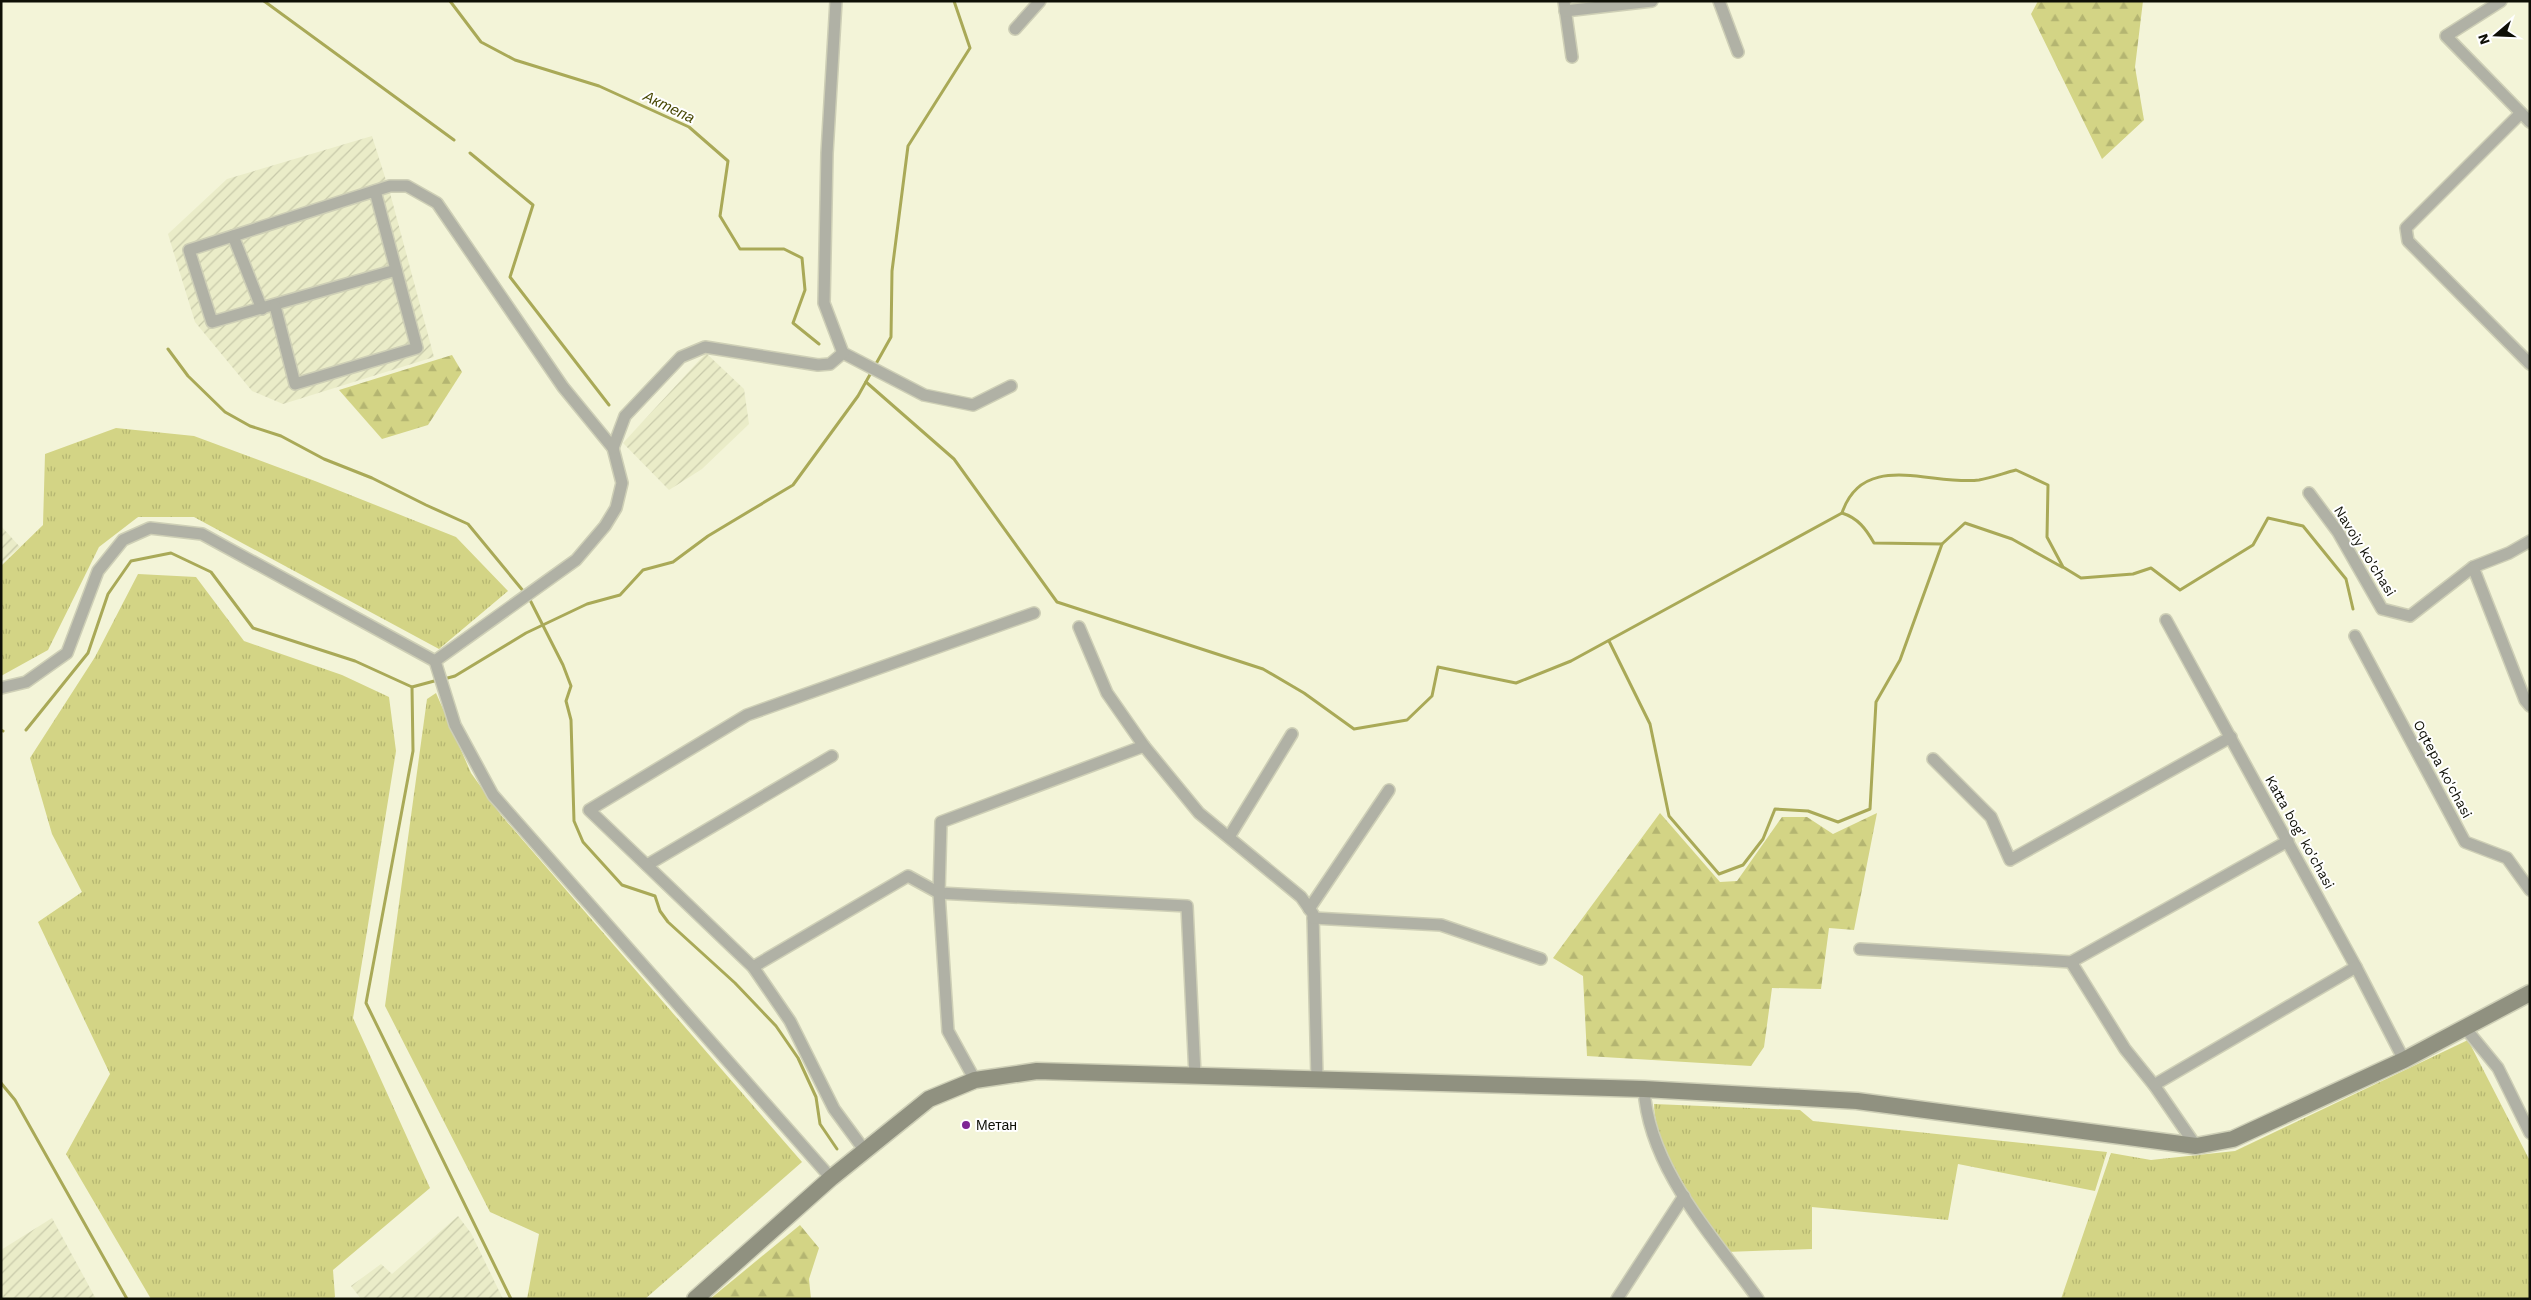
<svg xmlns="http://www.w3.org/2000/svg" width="2531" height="1300" font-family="'Work Sans',sans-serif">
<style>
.industrial{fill:url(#industrial-furrows)}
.grass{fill:url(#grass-tufts)}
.forest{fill:url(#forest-firs)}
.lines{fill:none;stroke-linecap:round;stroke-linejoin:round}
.stream{stroke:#a9a957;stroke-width:3}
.minor-casing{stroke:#cecfb6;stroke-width:14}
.secondary-casing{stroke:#cecfb6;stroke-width:19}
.minor{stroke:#b0b1a5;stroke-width:11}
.secondary{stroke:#909180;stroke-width:16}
.poi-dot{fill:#7e2694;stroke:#fff;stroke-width:2}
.labels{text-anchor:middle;stroke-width:4;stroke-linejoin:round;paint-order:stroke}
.street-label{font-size:14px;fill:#0e0f06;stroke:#fff}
.poi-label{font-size:14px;fill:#0e0f06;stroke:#fff;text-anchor:start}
.water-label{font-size:15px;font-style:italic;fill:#494906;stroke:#fff}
</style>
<defs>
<pattern id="industrial-furrows" width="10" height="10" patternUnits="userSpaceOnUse" patternTransform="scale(1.25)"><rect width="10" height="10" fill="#eaecc8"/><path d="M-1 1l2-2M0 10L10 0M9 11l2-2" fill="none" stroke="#c8c9aa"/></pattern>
<pattern id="grass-tufts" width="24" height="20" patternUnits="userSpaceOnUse" patternTransform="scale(1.25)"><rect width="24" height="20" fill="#d3d485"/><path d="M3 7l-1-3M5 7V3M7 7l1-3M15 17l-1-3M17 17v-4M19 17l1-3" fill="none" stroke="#b4b571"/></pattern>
<pattern id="forest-firs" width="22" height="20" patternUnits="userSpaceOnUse" patternTransform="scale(1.25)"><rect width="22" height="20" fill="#d3d485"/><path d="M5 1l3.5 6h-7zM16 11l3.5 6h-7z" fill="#b4b571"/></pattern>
</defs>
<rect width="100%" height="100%" fill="#f3f4d8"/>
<g class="industrial">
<path d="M 372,136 L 390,193 L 434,357 L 283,404 L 252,391 L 195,322 L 168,234 L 227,179 Z"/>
<path d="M 706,353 L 744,389 L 749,424 L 702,469 L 669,490 L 623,443 Z"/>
<path d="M 1,526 L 20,547 L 1,563 Z"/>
<path d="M 458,1216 L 471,1233 L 503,1299 L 361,1299 L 351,1286 L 381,1264 L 392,1274 Z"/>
<path d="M 52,1218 L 96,1299 L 1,1299 L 1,1250 Z"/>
</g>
<g class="grass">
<path d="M 116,428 L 194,436 L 315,481 L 456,537 L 508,591 L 439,649 L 194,517 L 138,517 L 99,547 L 48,650 L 1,676 L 1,566 L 43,525 L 45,454 Z"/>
<path d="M 138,574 L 196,577 L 244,641 L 342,675 L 389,697 L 396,751 L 353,1018 L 430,1188 L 333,1270 L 335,1297 L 332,1299 L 151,1299 L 66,1154 L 110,1074 L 38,922 L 82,892 L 52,834 L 30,758 L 95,657 Z"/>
<path d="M 436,693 L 471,773 L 501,815 L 802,1162 L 645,1299 L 527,1299 L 539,1234 L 490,1212 L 385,1006 L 427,699 Z"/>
<path d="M 2468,1040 L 2530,1161 L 2530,1299 L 2061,1299 L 2111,1153 L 2151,1160 L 2235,1151 Z"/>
<path d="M 1654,1104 L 1800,1110 L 1813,1121 L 2107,1152 L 2095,1191 L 1958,1164 L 1948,1220 L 1812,1207 L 1812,1249 L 1726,1252 C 1703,1214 1654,1148 1654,1104 Z"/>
</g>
<g class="forest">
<path d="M 2038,1 L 2143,1 L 2135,67 L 2144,120 L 2102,159 L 2031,14 Z"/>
<path d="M 452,355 L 462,372 L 428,425 L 382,439 L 339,390 Z"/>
<path d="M 1660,813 L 1720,882 L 1737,881 L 1782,817 L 1807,817 L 1833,834 L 1877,813 L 1854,930 L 1829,928 L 1821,989 L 1772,988 L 1764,1047 L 1751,1066 L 1587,1056 L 1583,976 L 1553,958 Z"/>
<path d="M 800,1225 L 819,1248 L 809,1279 L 811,1299 L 710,1299 Z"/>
</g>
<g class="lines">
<g class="stream">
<path d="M 264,1 L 454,140"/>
<path d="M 450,1 L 481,42 L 515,60 L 599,86 L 689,127 L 728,161 L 720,216 L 740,249 L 784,249 L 802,258 L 805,290 L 793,323 L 819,344"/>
<path d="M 470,153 L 533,205 L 510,277 L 609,405"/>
<path d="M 168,349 L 188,376 L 225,412 L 250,426 L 281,436 L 324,459 L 372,478 L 426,505 L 468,524 L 529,598 L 563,665 L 571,686 L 566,701 L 571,720 L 574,821 L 583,842 L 622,885 L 655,896 L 660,911 L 668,922 L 735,983 L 776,1026 L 798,1058 L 816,1097 L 820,1124 L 837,1149"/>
<path d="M 866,382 L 954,459 L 1057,602 L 1263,669 L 1304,693 L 1354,729 L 1407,720 L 1432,696 L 1438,667 L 1516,683 L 1571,661 L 1842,513 C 1863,450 1932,486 1979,480 C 1991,478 2004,473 2016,470 L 2048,485 L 2047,537 L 2063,567 L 2081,578 L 2133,574 L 2151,568 L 2180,590 L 2253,545 L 2268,518 L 2303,526 L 2346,579 L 2353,609"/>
<path d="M 1842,513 C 1858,518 1866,529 1874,543 L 1942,544"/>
<path d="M 1609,641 L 1650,724 L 1669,816 L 1719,874 L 1743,865 L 1763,839 L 1775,809 L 1808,811 L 1838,822 L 1870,809 L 1876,702 L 1900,660 L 1942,544 L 1965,523 L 2012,539 L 2062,567"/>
<path d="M 444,679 L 455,676 L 526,633 L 587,604 L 620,595 L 643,570 L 673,562 L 708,536 L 793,485 L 858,396 L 891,337 L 892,271 L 908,146 L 970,48 L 954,1"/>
<path d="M 412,687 L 438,680"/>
<path d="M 1,730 L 3,731"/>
<path d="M 26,730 L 88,653 L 108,594 L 131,561 L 171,553 L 211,572 L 253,628 L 355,661 L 412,687 L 413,751 L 366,1003 L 511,1299"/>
<path d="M 1,1083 L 15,1100 L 127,1299"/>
</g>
<g class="minor-casing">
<g id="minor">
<path d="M 836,1 L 827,153 L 824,303 L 843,353 L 924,395 L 973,405 L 1011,386"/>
<path d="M 1564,1 L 1572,57"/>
<path d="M 1719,1 L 1738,52"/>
<path d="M 2501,1 L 2446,36 L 2530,122"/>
<path d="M 1565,11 L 1652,1"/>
<path d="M 1015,29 L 1040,1"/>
<path d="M 2521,113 L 2406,228 L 2408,241 L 2530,364"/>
<path d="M 233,236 L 262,309"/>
<path d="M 396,270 L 212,322 L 189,250 L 390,186 L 407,186 L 437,203 L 563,387 L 613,448 L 622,483 L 616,508 L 605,526 L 576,560 L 435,661"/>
<path d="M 275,306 L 295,384 L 417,348 L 375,191"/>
<path d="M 613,448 L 625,416 L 681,357 L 705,347 L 818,365 L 830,364 L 843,353"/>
<path d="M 2309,493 L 2338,532 L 2382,609 L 2410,616 L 2473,567 L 2509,553 L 2530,541"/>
<path d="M 2473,567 L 2525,700 L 2530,706"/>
<path d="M 2166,620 L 2356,967 L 2404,1060"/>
<path d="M 1079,627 L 1107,693 L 1144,746 L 1199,813 L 1301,897 L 1313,914 L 1317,1079"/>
<path d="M 2355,636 L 2465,842 L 2507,858 L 2530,890"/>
<path d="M 1,688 L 26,682 L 67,653 L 98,571 L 123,540 L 150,528 L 202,534 L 435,661 L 455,725 L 493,795 L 831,1178"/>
<path d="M 1933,759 L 1991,817 L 2010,860 L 2231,737"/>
<path d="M 1229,837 L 1292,734"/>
<path d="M 647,865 L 832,756"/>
<path d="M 1309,909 L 1389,790"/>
<path d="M 1313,918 L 1441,925 L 1541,959"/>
<path d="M 1860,949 L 2071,962 L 2288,841"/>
<path d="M 2071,962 L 2125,1049 L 2154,1085 L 2196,1146"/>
<path d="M 753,967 L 908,876 L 939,893 L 1187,906 L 1195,1075"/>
<path d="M 2466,1029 L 2498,1068 L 2530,1133"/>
<path d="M 975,1080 L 948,1031 L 939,893 L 941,822 L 1144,746"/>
<path d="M 2154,1085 L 2356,967"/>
<path d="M 1644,1089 C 1649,1169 1713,1236 1758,1299"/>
<path d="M 865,1151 L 834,1109 L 790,1021 L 753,967 L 589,810 L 747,715 L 1034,613"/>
<path d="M 1617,1299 L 1684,1196"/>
</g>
</g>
<g class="secondary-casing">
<path id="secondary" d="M 695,1299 L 831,1178 L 929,1099 L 975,1080 L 1037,1071 L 1644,1089 L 1857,1101 L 2196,1146 L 2233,1139 L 2404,1060 L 2530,993"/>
</g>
<use href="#minor" class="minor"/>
<use href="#secondary" class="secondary"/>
</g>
<circle class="poi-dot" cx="966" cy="1125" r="5"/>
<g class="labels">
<g class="street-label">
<text transform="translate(2365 551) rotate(58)" y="5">Navoiy ko'chasi</text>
<text transform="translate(2443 769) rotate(62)" y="5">Oqtepa ko'chasi</text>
<text transform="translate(2300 832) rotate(61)" y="5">Katta bog' ko'chasi</text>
</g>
<g class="poi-label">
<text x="976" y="1130">Метан</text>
</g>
<g class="water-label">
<text transform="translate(669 107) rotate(26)" y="5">Актепа</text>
</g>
</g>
<rect width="2531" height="1300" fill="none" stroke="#0e0f06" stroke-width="5"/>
<g transform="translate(2496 35) rotate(251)" stroke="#ffffff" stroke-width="4" paint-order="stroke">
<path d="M0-4L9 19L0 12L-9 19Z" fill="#0e0f06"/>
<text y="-8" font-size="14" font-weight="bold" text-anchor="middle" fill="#0e0f06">N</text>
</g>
</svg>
